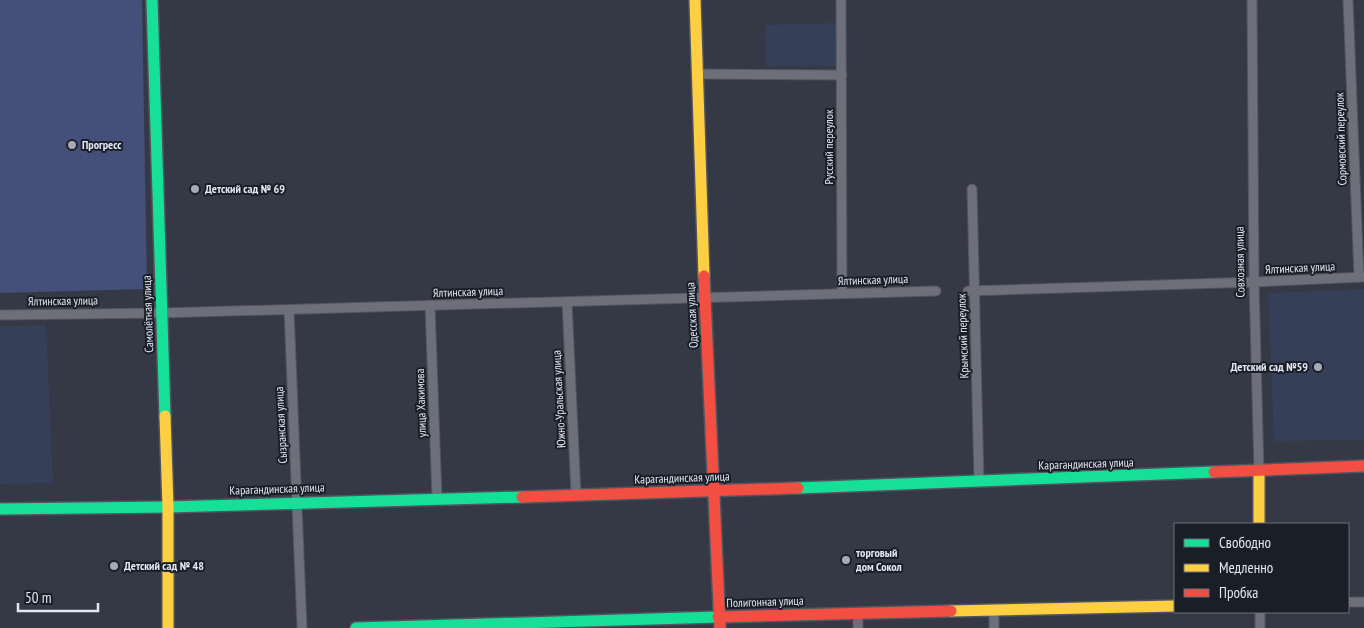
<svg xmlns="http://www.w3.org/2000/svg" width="1364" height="628" font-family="'PT Sans Narrow',sans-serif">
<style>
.built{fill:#363f58}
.green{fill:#44507a}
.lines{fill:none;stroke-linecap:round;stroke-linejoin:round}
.street-casing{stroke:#51555f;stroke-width:11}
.fast-casing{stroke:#51555f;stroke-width:14}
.slow-casing{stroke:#51555f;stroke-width:14}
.jam-casing{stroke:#51555f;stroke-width:14}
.street{stroke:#6d707b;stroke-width:9}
.fast{stroke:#16e098;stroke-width:11}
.slow{stroke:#ffcf43;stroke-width:11}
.jam{stroke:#f24e42;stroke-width:11}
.poi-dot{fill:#a5aab7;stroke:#1a1e27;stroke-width:2}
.labels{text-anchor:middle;stroke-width:4;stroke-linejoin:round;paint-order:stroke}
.street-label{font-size:12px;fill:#e2e7f4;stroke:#1a1e27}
.poi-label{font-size:12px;font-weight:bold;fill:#e2e7f4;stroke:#1a1e27;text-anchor:start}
</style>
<rect width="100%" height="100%" fill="#343945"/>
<g class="built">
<path d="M 836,23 L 836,66 L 766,66 L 765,25 Z"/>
<path d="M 1364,289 L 1364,440 L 1274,441 L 1268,293 Z"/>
<path d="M 46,325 L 53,483 L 0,484 L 0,326 Z"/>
</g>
<path class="green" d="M 0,0 L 142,0 L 147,289 L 0,293 Z"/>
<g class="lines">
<g class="street-casing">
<g id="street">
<path d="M 841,0 L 842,293"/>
<path d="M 1252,0 L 1254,282 L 1259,471"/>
<path d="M 1348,0 L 1359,277"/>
<path d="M 698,74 L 842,75"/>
<path d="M 972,189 L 979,481"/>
<path d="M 968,291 L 1254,282 L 1364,277"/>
<path d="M 567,302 L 576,494"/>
<path d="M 430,306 L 437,498"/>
<path d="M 289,310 L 302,628"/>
<path d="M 0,315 L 162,313 L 936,291"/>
<path d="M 1348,602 L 1364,602"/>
<path d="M 994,609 L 994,628"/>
<path d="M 858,613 L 858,628"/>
<path d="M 1260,628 L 1260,612"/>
</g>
</g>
<g class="fast-casing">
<g id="fast">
<path d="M 152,0 L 165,416"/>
<path d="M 798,488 L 1214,472"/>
<path d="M 0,509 L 168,507 L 522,497"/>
<path d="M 356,628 L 718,617"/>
</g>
</g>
<g class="slow-casing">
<g id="slow">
<path d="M 695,0 L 704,276"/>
<path d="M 165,416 L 168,507 L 168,628"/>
<path d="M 1259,471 L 1259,524"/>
<path d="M 951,611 L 1175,606"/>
</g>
</g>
<g class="jam-casing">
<g id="jam">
<path d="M 704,276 L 720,628"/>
<path d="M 1214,472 L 1364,466"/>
<path d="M 522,497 L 798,488"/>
<path d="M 718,617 L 951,611"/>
</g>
</g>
<use href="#street" class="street"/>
<use href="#fast" class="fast"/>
<use href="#slow" class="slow"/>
<use href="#jam" class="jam"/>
</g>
<g class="poi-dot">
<circle cx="72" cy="145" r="5"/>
<circle cx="195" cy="189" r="5"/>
<circle cx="1318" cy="367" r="5"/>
<circle cx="846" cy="560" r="5"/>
<circle cx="114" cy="566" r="5"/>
</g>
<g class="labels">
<g class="street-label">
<text transform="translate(1341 139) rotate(-92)" y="4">Сормовский переулок</text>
<text transform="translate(829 147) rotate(-90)" y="4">Русский переулок</text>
<text transform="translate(1240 262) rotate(-91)" y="4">Совхозная улица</text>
<text transform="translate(1300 268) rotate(-3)" y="4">Ялтинская улица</text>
<text transform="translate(873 280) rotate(-2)" y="4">Ялтинская улица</text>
<text transform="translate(468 292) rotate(-2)" y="4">Ялтинская улица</text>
<text transform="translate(63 301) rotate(-1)" y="4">Ялтинская улица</text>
<text transform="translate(148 314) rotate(-92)" y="4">Самолётная улица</text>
<text transform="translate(692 315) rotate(-93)" y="4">Одесская улица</text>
<text transform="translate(963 336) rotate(-92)" y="4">Крымский переулок</text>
<text transform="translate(559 399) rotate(-93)" y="4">Южно-Уральская улица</text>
<text transform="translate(421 403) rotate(-92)" y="4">улица Хакимова</text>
<text transform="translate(281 425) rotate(-93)" y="4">Сызранская улица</text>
<text transform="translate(1086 464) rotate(-2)" y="4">Карагандинская улица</text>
<text transform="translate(682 478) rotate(-2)" y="4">Карагандинская улица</text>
<text transform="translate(277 489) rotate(-2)" y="4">Карагандинская улица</text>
<text transform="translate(765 602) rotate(-2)" y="4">Полигонная улица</text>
</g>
<g class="poi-label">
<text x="82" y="149">Прогресс</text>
<text x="205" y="193">Детский сад № 69</text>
<text x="1308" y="371" text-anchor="end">Детский сад №59</text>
<text x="856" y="557">торговый<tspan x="856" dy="14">дом Сокол</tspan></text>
<text x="124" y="570">Детский сад № 48</text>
</g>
</g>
<rect x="1174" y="523" width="175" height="90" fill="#1a1e27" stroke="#6a6e79"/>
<rect x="1184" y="539" width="25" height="8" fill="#16e098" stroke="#6a6e79"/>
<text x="1219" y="548" font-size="15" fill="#e2e7f4">Свободно</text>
<rect x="1184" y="564" width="25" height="8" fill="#ffcf43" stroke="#6a6e79"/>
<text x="1219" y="573" font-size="15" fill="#e2e7f4">Медленно</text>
<rect x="1184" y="589" width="25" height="8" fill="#f24e42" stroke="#6a6e79"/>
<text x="1219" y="598" font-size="15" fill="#e2e7f4">Пробка</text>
<path d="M18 603v8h80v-8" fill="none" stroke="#e2e7f4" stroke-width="2.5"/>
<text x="25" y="603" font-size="15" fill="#e2e7f4" stroke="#1a1e27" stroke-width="4" paint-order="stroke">50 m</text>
</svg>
